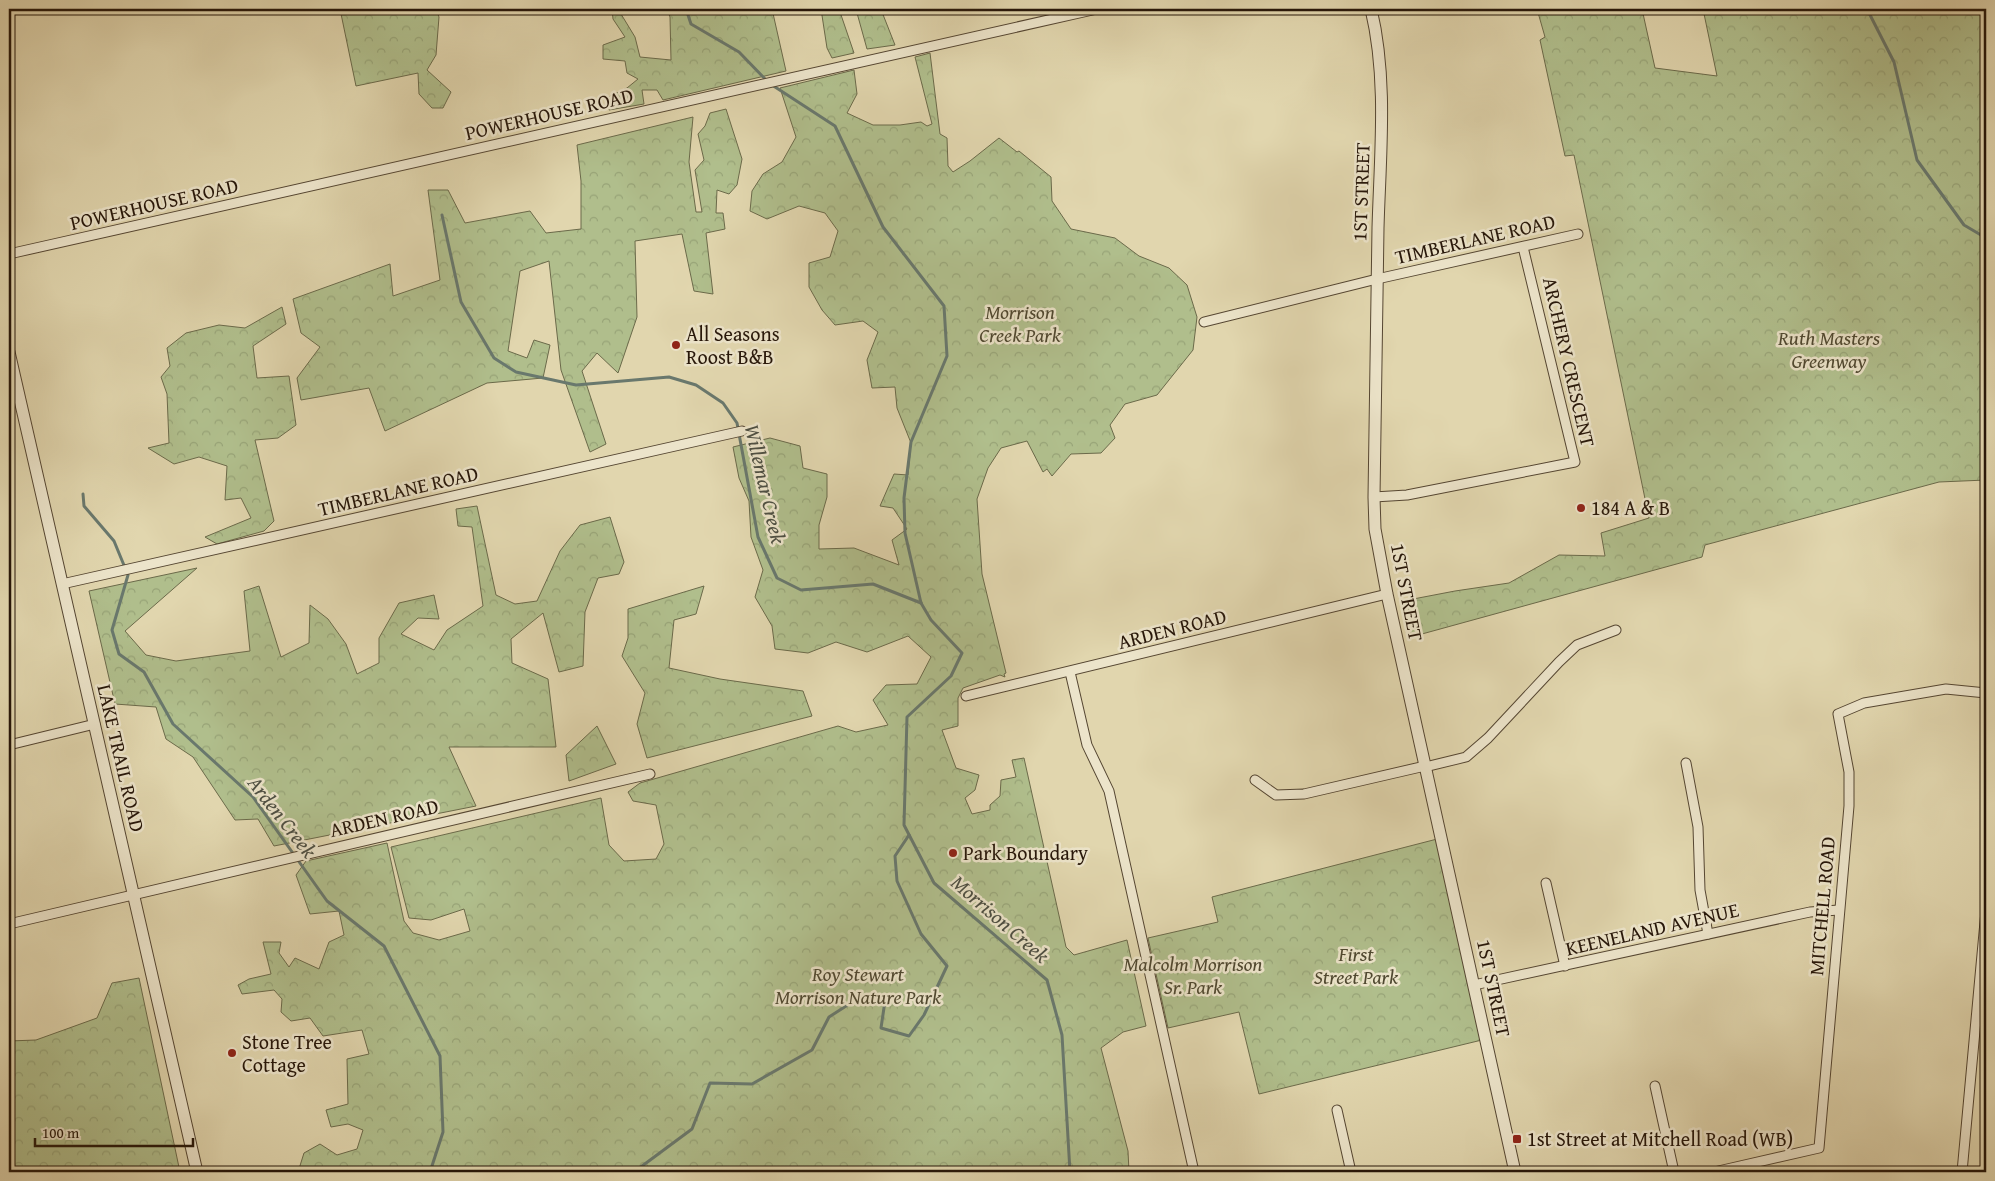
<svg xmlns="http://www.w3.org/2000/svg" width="1995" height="1181" font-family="'Gentium Book Plus',serif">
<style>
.forest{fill:url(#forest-crowns);stroke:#6b6a4a}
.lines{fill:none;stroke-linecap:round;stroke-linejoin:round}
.stream{stroke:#69786d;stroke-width:3}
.minor-casing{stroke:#554632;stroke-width:11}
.tertiary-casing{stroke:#554632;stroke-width:13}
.minor{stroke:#ece4ca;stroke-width:9}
.tertiary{stroke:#ece4ca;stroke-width:11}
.poi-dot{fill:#8f2418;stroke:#ece4ca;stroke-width:2}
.labels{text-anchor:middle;stroke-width:5;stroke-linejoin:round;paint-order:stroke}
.street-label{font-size:20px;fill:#261609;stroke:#ece4ca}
.park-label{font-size:20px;font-style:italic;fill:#4f4830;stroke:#ece4ca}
.poi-label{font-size:20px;fill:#261609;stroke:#ece4ca;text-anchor:start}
.water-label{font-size:21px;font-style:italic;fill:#4d4f43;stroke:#ece4ca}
</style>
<defs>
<pattern id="forest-crowns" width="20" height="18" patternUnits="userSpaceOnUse" patternTransform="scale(1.25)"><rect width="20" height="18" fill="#b0be8c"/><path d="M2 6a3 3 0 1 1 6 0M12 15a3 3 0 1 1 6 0" fill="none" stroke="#97a377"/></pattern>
</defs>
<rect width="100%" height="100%" fill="#e1d6ae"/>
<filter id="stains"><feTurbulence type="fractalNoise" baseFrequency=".004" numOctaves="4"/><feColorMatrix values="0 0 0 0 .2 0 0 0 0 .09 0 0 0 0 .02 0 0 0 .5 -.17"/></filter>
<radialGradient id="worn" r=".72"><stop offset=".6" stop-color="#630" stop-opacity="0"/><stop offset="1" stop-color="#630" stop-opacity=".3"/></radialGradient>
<g class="forest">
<path d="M 340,9 L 436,9 L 439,17 L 436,55 L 427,70 L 451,92 L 443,108 L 432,108 L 419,94 L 418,73 L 356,86 Z"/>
<path d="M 612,9 L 620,9 L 621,14 L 635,37 L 640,57 L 671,60 L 670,17 L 667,9 L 772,9 L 786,71 L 663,100 L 657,90 L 642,90 L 644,104 L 609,110 L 610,96 L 627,88 L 638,79 L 627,73 L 625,61 L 603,59 L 603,45 L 625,37 L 613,19 Z"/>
<path d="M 821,9 L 839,9 L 854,53 L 832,58 L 827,48 Z"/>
<path d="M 862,9 L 882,9 L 882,12 L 895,45 L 867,49 L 857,13 Z"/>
<path d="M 1537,9 L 1642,9 L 1655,68 L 1717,76 L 1703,9 L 1986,9 L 1986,480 L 1939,482 L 1705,545 L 1702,557 L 1411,637 L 1408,600 L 1455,591 L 1509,583 L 1559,555 L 1605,556 L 1601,533 L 1649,518 L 1574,155 L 1565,156 L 1540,40 L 1545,37 Z"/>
<path d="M 930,53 L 940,134 L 947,138 L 948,166 L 953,172 L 970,161 L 999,138 L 1017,152 L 1019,151 L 1051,177 L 1052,201 L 1071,229 L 1115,238 L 1139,256 L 1169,268 L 1187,285 L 1197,317 L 1193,350 L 1157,395 L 1125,404 L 1110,425 L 1115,438 L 1101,453 L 1071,454 L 1052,476 L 1047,469 L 1043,472 L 1027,441 L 1001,448 L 988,468 L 977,499 L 982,574 L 1006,673 L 1004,674 L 1005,677 L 1000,675 L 963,688 L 958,698 L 958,726 L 942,730 L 956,768 L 979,775 L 975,790 L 965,798 L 972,814 L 990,810 L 990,805 L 1000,796 L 1001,780 L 1016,777 L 1012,760 L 1024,758 L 1066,947 L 1074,955 L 1127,940 L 1146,1026 L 1123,1032 L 1101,1048 L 1128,1151 L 1129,1172 L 298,1172 L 304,1153 L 320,1144 L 337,1155 L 357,1149 L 363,1130 L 348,1124 L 331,1127 L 326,1110 L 348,1104 L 347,1059 L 369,1054 L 362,1030 L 323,1036 L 310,1018 L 291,1021 L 281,1012 L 282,999 L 274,990 L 242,994 L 238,985 L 249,979 L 271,974 L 263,942 L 281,942 L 279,953 L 289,967 L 295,958 L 319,969 L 329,942 L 344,935 L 339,911 L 310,914 L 296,875 L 306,861 L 387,843 L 404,921 L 413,933 L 439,940 L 470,931 L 464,909 L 431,920 L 409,918 L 391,847 L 601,798 L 609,845 L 624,861 L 656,859 L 664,844 L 656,805 L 633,801 L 628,792 L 640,783 L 838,726 L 856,732 L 888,725 L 873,700 L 886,685 L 917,684 L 931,657 L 908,636 L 867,652 L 836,642 L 808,653 L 775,649 L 772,626 L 755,597 L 763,570 L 751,537 L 749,501 L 739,478 L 733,447 L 770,438 L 800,446 L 803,468 L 827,474 L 827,497 L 819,525 L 819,549 L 854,548 L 899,565 L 892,540 L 907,529 L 893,508 L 880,506 L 894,474 L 908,475 L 911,443 L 897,408 L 895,387 L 872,388 L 867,360 L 878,332 L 863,321 L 835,325 L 822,310 L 809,287 L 809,263 L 830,257 L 838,231 L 825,213 L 799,206 L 767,219 L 750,211 L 752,191 L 763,174 L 782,162 L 796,137 L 780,88 L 854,70 L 857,94 L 847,113 L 873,125 L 900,125 L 921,122 L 927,126 L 932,124 L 915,57 Z"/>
<path d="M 726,109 L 742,159 L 737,185 L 729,194 L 717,190 L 716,213 L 723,213 L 725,229 L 706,233 L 713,294 L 694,291 L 682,234 L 635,241 L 637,317 L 618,373 L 597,353 L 582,371 L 606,444 L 590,452 L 561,370 L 549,261 L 520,271 L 508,351 L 527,358 L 534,340 L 550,345 L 543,378 L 487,383 L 385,431 L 369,388 L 301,400 L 297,378 L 320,347 L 301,333 L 293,299 L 390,264 L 393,296 L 440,280 L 428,190 L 448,190 L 465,223 L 530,211 L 546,233 L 581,229 L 581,181 L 577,145 L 693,117 L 689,162 L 696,212 L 702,212 L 695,170 L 704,160 L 698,134 L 705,126 L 710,113 Z"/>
<path d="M 282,307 L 286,324 L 253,346 L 257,378 L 289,376 L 296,425 L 278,438 L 255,440 L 274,521 L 264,531 L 217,544 L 205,537 L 251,518 L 241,498 L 225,500 L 227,466 L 199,457 L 174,464 L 148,448 L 169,443 L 167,394 L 161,377 L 170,366 L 167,348 L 186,333 L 219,325 L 245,328 Z"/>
<path d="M 9,403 L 13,457 L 9,471 Z"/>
<path d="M 477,506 L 496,595 L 515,604 L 537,601 L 560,551 L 580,525 L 610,517 L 624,562 L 619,574 L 598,578 L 585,612 L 583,666 L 559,672 L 543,613 L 511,639 L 512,663 L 548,679 L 556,747 L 449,747 L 476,806 L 274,846 L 258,819 L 235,820 L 193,757 L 166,739 L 156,707 L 115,704 L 89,591 L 197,568 L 125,631 L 146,655 L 176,661 L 250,651 L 244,591 L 259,586 L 281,657 L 309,643 L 310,605 L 328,619 L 346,644 L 357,674 L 379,663 L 379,638 L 399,603 L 434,595 L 439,619 L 418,618 L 401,634 L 434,650 L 447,630 L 483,606 L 472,527 L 458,526 L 456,509 Z"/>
<path d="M 704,586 L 696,614 L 674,620 L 669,668 L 720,679 L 803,691 L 812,716 L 647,758 L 637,724 L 645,693 L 622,656 L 628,638 L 628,609 Z"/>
<path d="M 597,726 L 616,764 L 569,781 L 566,755 Z"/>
<path d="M 1441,838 L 1486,1039 L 1259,1094 L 1239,1012 L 1168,1028 L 1148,938 L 1218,922 L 1212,897 Z"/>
<path d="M 139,978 L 180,1172 L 9,1172 L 9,1041 L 36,1040 L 97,1018 L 112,983 Z"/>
</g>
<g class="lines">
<g class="stream">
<path d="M 686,9 L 691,24 L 739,52 L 767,81"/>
<path d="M 1867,9 L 1894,62 L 1917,160 L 1964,225 L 1986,238"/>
<path d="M 772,85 L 835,126 L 883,227 L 944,306 L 947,356 L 911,442 L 904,498 L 905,533 L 921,603 L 931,620 L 962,653 L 951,676 L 907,717 L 904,825 L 934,883 L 1047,980 L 1062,1035 L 1070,1172"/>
<path d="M 442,215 L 461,302 L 494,358 L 516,372 L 576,385 L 669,377 L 696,385 L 723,403 L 737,423 L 758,537 L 777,578 L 801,590 L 873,584 L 921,603"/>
<path d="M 83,494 L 84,506 L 114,541 L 128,575 L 112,630 L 119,654 L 144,672 L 173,724 L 253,797 L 327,901 L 384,946 L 440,1056 L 443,1132 L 430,1172"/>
<path d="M 634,1172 L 692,1129 L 710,1083 L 752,1084 L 812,1050 L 829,1017 L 857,999 L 873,996 L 885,1001 L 881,1028 L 909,1036 L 924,1015 L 947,966 L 921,934 L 897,881 L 895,856 L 909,835"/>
</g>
<g class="minor-casing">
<g id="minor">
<path d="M 9,254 L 1097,9"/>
<path d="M 1204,322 L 1377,279 L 1578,234"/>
<path d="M 1374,497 L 1407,495 L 1575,462 L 1523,247"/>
<path d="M 62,584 L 742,431"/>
<path d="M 1070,672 L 1087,745 L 1109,791 L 1194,1172"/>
<path d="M 966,696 L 1387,594"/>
<path d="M 9,745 L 95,724"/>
<path d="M 1686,763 L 1698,827 L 1700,890 L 1708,934"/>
<path d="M 1425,767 L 1466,757 L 1488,738 L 1559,662 L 1577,645 L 1616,630"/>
<path d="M 1255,780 L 1276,795 L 1304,794 L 1425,766"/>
<path d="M 1546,883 L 1565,966"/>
<path d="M 9,924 L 650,774"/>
<path d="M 1474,985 L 1810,912 L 1839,910"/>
<path d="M 1655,1086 L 1674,1172"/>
<path d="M 1337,1110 L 1351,1172"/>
<path d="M 1714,1172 L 1819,1148 L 1849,806 L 1849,772 L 1838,714 L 1864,703 L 1946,689 L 1986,693"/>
<path d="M 1962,1172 L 1986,911"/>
</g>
</g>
<g class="tertiary-casing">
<g id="tertiary">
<path d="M 1371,9 C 1388,80 1380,155 1378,228 C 1376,317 1375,407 1374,497 L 1375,529 L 1387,594 L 1515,1172"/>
<path d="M 9,352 L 197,1172"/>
</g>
</g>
<use href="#minor" class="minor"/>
<use href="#tertiary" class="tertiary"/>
</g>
<g class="poi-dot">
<circle cx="676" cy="345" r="5"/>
<circle cx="1581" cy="508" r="5"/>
<circle cx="953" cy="853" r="5"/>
<circle cx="232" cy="1053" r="5"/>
<rect x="1512" y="1134" width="10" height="10" rx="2.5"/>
</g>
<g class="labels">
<g class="street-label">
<text transform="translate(549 114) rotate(-13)" y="7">POWERHOUSE ROAD</text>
<text transform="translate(1361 192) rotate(-88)" y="7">1ST STREET</text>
<text transform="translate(154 204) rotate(-13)" y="7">POWERHOUSE ROAD</text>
<text transform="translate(1475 239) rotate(-13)" y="7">TIMBERLANE ROAD</text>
<text transform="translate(1569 362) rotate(77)" y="7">ARCHERY CRESCENT</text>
<text transform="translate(398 491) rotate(-13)" y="7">TIMBERLANE ROAD</text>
<text transform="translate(1407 592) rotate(79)" y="7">1ST STREET</text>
<text transform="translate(1172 629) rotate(-14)" y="7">ARDEN ROAD</text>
<text transform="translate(121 758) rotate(77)" y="7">LAKE TRAIL ROAD</text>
<text transform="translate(384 818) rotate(-13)" y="7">ARDEN ROAD</text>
<text transform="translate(1822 906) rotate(-85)" y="7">MITCHELL ROAD</text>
<text transform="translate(1652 929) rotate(-13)" y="7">KEENELAND AVENUE</text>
<text transform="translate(1494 988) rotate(78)" y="7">1ST STREET</text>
</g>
<g class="park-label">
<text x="1020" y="319">Morrison<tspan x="1020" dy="23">Creek Park</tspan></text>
<text x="1829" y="345">Ruth Masters<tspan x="1829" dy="23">Greenway</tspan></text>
<text x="1356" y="961">First<tspan x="1356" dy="23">Street Park</tspan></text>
<text x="1193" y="971">Malcolm Morrison<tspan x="1193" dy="23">Sr. Park</tspan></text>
<text x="858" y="981">Roy Stewart<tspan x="858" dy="23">Morrison Nature Park</tspan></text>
</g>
<g class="poi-label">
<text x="686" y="341">All Seasons<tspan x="686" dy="23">Roost B&amp;B</tspan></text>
<text x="1591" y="515">184 A &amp; B</text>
<text x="963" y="860">Park Boundary</text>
<text x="242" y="1049">Stone Tree<tspan x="242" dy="23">Cottage</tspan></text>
<text x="1527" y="1146">1st Street at Mitchell Road (WB)</text>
</g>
<g class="water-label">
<text transform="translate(765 484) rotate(77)" y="7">Willemar Creek</text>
<text transform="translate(282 817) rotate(52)" y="7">Arden Creek</text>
<text transform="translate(1000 919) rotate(41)" y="7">Morrison Creek</text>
</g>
</g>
<rect width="1995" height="1181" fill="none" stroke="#e1d6ae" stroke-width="30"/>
<rect x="10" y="10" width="1975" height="1161" fill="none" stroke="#261609" stroke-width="2.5"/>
<rect x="15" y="15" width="1965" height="1151" fill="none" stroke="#261609"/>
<path d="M35 1138v8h158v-8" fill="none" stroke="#261609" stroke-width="2.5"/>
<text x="42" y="1138" font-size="15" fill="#261609" stroke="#ece4ca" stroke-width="4" paint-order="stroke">100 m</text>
<rect width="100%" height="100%" filter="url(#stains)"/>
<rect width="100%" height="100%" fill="url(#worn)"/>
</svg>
